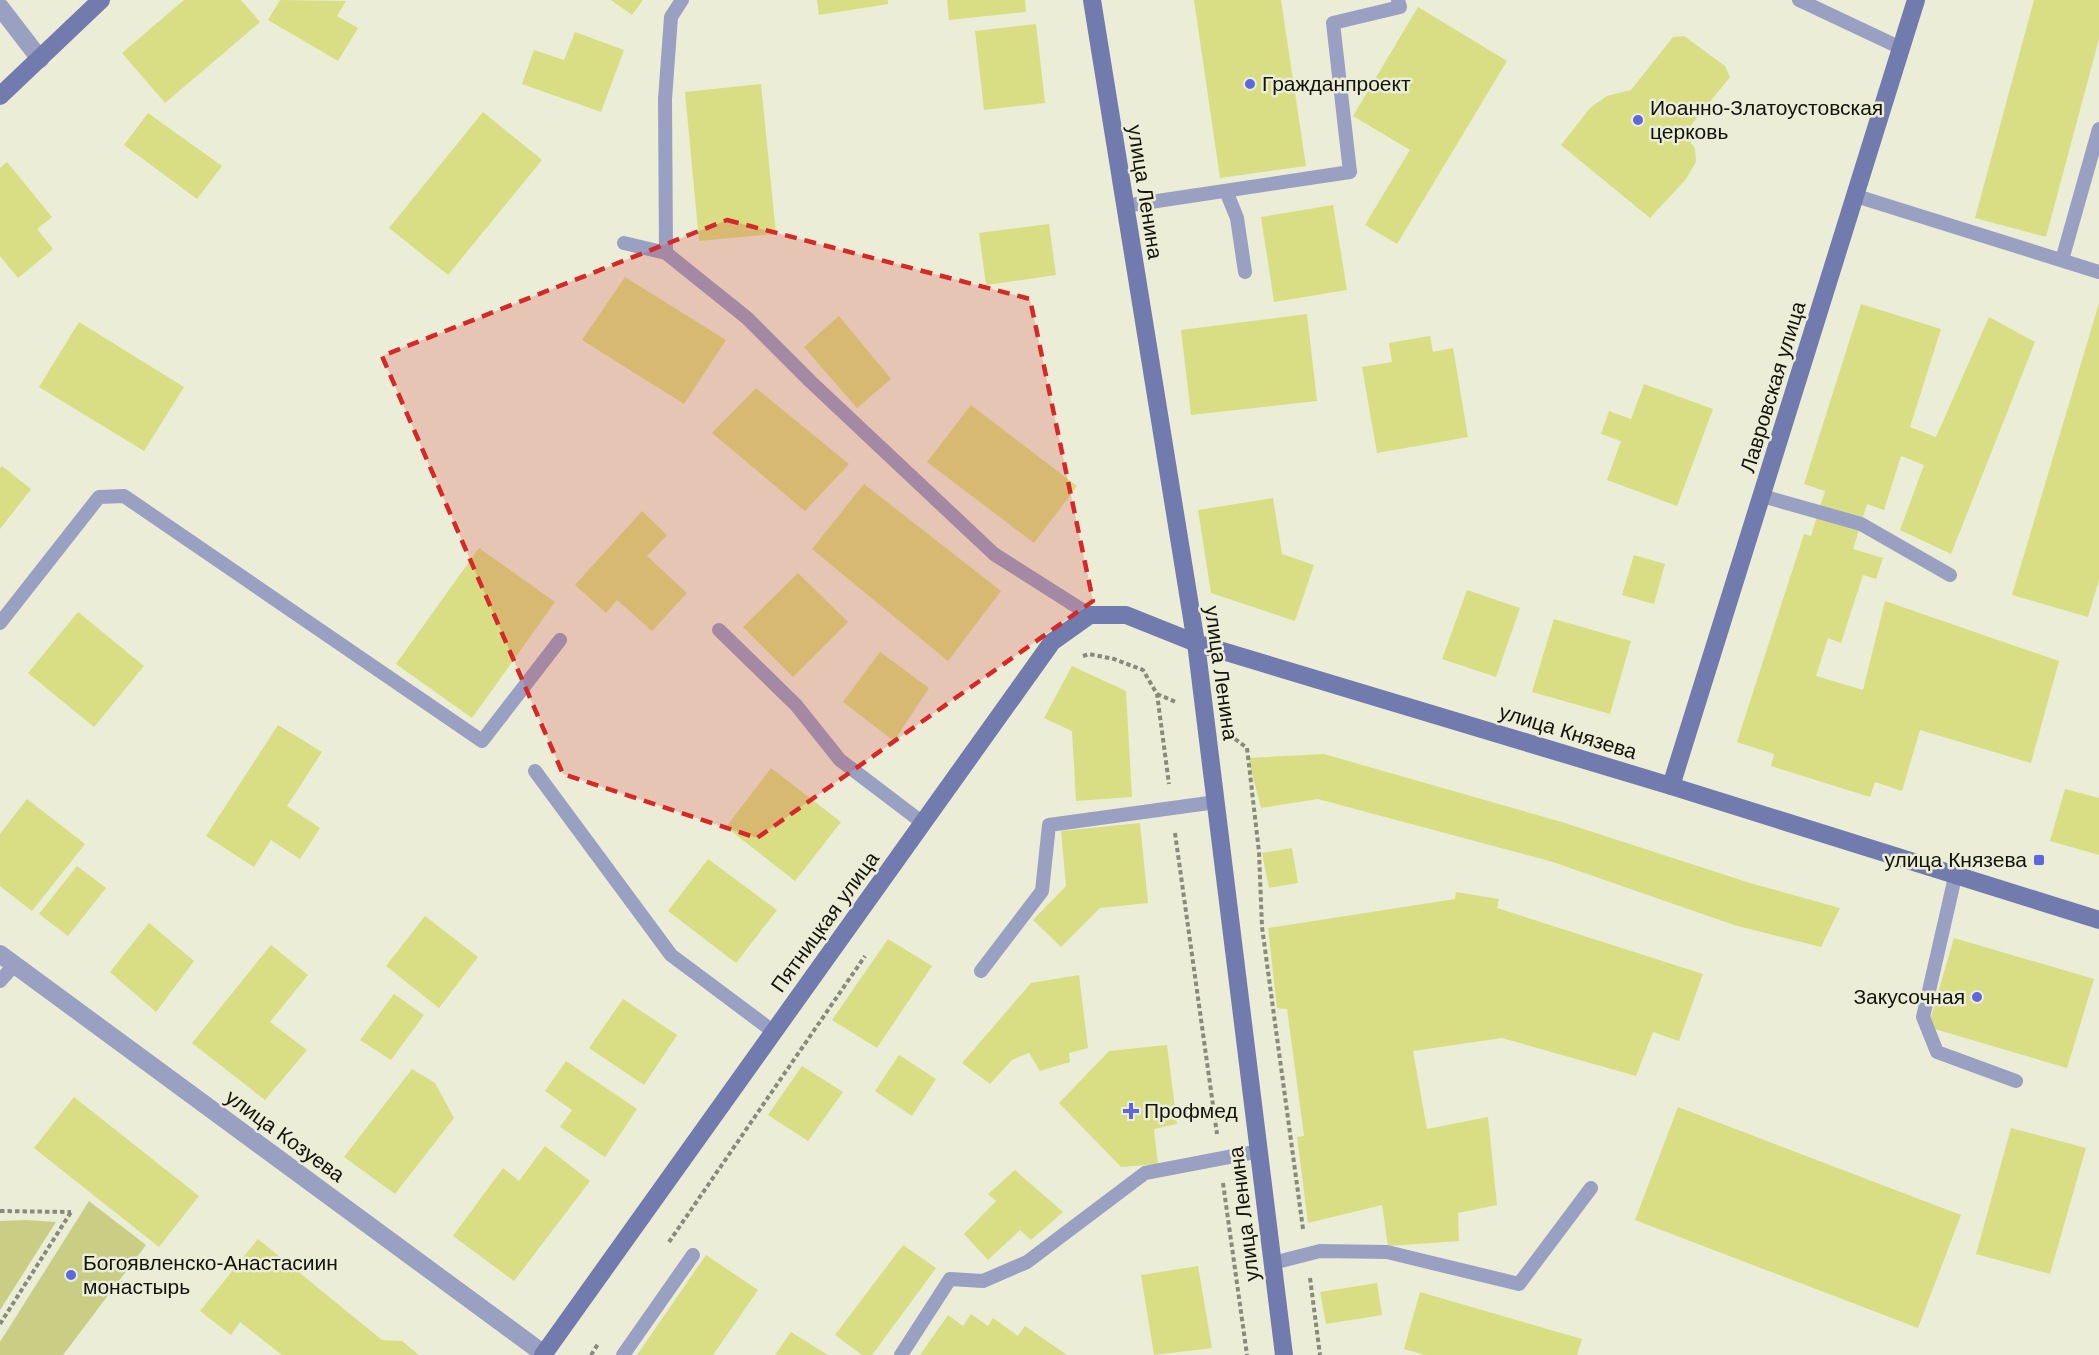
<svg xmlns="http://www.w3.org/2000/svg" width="2099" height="1355" font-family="Helvetica,sans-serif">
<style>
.green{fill:#cace85}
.building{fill:#d9de84}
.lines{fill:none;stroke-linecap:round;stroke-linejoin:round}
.path{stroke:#898a7b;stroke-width:4;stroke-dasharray:4.5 3;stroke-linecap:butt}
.lane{stroke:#99a0c2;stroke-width:14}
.street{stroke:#99a0c2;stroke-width:18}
.secondary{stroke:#727bad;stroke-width:18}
.marked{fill:#d62828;fill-opacity:0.2;stroke:#d62828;stroke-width:4.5;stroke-dasharray:12 8;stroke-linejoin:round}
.poi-dot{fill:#5e67df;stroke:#ebedd7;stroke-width:2}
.labels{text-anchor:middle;stroke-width:5;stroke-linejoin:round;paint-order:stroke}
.poi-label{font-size:21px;fill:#13140c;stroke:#ebedd7;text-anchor:start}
.street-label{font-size:21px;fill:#13140c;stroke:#ebedd7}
</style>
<rect width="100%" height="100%" fill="#ebedd7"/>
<g class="green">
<path d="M 89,1201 L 146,1245 L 63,1355 L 0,1355 L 0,1342 Z"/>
<path d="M 26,1220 L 56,1222 L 0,1310 L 0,1221 Z"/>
</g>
<g class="building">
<path d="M 184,0 L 241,0 L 260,22 L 165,103 L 122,53 Z"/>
<path d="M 280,0 L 346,1 L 337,16 L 358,28 L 338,61 L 268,20 Z"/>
<path d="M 611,0 L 643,0 L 632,15 Z"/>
<path d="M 817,0 L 888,0 L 888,4 L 819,15 Z"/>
<path d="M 947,0 L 1025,0 L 1026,12 L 949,20 Z"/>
<path d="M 1194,0 L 1281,0 L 1306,166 L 1220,178 Z"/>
<path d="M 2034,0 L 2099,0 L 2099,39 L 2046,237 L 1975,218 Z"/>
<path d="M 1418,7 L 1507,61 L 1397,244 L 1365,225 L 1410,150 L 1353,116 Z"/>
<path d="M 1036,24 L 1045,103 L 984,110 L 975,31 Z"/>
<path d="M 575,32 L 624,50 L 601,112 L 522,84 L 534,50 L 564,60 Z"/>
<path d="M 1684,36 L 1725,66 L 1730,77 L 1684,134 L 1695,148 L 1696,162 L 1686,179 L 1650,218 L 1561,145 L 1591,107 L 1607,96 L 1631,90 L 1673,37 Z"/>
<path d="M 761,84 L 776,234 L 699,241 L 685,92 Z"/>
<path d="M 483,112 L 542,160 L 448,275 L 389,228 Z"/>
<path d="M 148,113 L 222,166 L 197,199 L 124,145 Z"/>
<path d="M 7,162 L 52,217 L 37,229 L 53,249 L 18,278 L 0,256 L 0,168 Z"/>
<path d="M 1333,205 L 1347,290 L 1274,302 L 1261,217 Z"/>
<path d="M 1049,224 L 1056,275 L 986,285 L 979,233 Z"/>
<path d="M 625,277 L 726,340 L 684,404 L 582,340 Z"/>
<path d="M 2099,303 L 2099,580 L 2088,617 L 2012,595 Z"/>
<path d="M 1861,304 L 1941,329 L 1910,427 L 1936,437 L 1989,317 L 2035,342 L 1951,554 L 1900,530 L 1924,465 L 1901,456 L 1884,510 L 1867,504 L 1853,549 L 1883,558 L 1876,579 L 1863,575 L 1841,643 L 1828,638 L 1816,676 L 1863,690 L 1885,601 L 2059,661 L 2031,763 L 1920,730 L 1902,791 L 1875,782 L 1870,797 L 1771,766 L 1774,754 L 1737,742 L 1804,534 L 1811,536 L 1825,491 L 1804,484 Z"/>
<path d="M 1307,314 L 1317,401 L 1191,415 L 1181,330 Z"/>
<path d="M 839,316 L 891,379 L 857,408 L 804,347 Z"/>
<path d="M 79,322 L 184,387 L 144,451 L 39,387 Z"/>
<path d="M 1430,336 L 1433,352 L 1453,348 L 1468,437 L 1377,453 L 1362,367 L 1392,362 L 1389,343 Z"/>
<path d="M 1644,384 L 1713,409 L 1677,506 L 1607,480 L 1621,441 L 1601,434 L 1609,411 L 1631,419 Z"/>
<path d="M 756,388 L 849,464 L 805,511 L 712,433 Z"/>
<path d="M 971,405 L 1077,486 L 1034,543 L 927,462 Z"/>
<path d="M 2,466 L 31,489 L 0,529 L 0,468 Z"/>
<path d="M 864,484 L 1001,591 L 948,661 L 812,549 Z"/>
<path d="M 1273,498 L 1282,554 L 1314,565 L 1295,621 L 1211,593 L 1198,510 Z"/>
<path d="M 642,511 L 667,535 L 647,556 L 687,593 L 652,631 L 617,600 L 606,613 L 575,585 Z"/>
<path d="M 479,548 L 555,602 L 472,718 L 396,664 Z"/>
<path d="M 1634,555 L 1665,564 L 1654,604 L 1622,595 Z"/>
<path d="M 798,573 L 848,622 L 793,677 L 743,627 Z"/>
<path d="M 1467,590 L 1520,608 L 1496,677 L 1442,659 Z"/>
<path d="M 78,612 L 144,666 L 94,727 L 28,673 Z"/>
<path d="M 1554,619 L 1631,641 L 1610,714 L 1532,692 Z"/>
<path d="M 880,652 L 929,688 L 894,741 L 843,702 Z"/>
<path d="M 1072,666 L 1126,691 L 1132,797 L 1076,801 L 1072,731 L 1044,718 Z"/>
<path d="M 278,725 L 322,752 L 287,806 L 320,828 L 300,859 L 271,840 L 254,867 L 206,836 Z"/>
<path d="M 1324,754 L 1565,823 L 1750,883 L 1840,908 L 1821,947 L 1734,925 L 1553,862 L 1318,799 L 1261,808 L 1248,758 Z"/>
<path d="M 771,768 L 841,822 L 795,881 L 726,827 Z"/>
<path d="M 2065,789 L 2099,798 L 2099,855 L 2050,841 Z"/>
<path d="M 27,799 L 85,844 L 32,911 L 0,886 L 0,834 Z"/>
<path d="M 1140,823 L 1148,903 L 1100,908 L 1061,947 L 1033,920 L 1066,886 L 1061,831 Z"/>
<path d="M 1292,848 L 1298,883 L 1269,888 L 1262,853 Z"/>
<path d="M 708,859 L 777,910 L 736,963 L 668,911 Z"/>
<path d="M 77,866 L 106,888 L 68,936 L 39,914 Z"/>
<path d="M 1456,892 L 1499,899 L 1497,908 L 1703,974 L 1679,1041 L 1653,1032 L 1636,1076 L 1502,1038 L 1413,1051 L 1427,1129 L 1488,1117 L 1497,1205 L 1458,1213 L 1459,1241 L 1388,1246 L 1382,1205 L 1308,1223 L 1297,1137 L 1304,1136 L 1287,1009 L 1277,1008 L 1268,928 L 1455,899 Z"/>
<path d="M 425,916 L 478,957 L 439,1008 L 386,966 Z"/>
<path d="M 149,923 L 194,961 L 156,1012 L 110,972 Z"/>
<path d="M 1954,938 L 2094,979 L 2067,1068 L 1928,1027 Z"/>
<path d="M 888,939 L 932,966 L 877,1048 L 832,1020 Z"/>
<path d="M 271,945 L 308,975 L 270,1022 L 307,1050 L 265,1100 L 192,1043 Z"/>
<path d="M 1079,975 L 1088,1048 L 1069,1053 L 1070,1062 L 1040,1071 L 1029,1053 L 1012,1060 L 990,1084 L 962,1063 L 1031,983 Z"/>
<path d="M 394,994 L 424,1015 L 391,1060 L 360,1040 Z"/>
<path d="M 623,999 L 677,1035 L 644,1085 L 589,1048 Z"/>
<path d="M 1167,1045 L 1177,1124 L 1154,1129 L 1158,1164 L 1121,1167 L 1059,1103 L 1109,1051 Z"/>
<path d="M 899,1055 L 936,1079 L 912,1116 L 875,1091 Z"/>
<path d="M 566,1061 L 637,1109 L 605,1157 L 560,1127 L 572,1110 L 545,1091 Z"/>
<path d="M 802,1066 L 843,1092 L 808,1141 L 768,1115 Z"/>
<path d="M 412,1069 L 435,1083 L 454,1118 L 395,1194 L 344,1157 Z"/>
<path d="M 74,1097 L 199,1196 L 159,1247 L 34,1148 Z"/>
<path d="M 1678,1107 L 1961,1215 L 1918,1328 L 1635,1220 Z"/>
<path d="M 2011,1128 L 2086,1148 L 2050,1274 L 1976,1254 Z"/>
<path d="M 545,1146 L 590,1181 L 514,1281 L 453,1236 L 503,1168 L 519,1181 Z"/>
<path d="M 1015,1170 L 1063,1212 L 1031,1240 L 1020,1230 L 988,1260 L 964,1234 L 996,1201 L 988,1194 Z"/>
<path d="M 258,1239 L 382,1340 L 402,1341 L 419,1355 L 282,1355 L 240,1322 L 231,1335 L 200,1311 Z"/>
<path d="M 903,1245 L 936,1268 L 872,1355 L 862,1355 L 835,1335 Z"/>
<path d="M 706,1255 L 758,1290 L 713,1355 L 637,1355 Z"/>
<path d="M 1198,1266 L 1212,1348 L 1154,1355 L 1141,1275 Z"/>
<path d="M 1377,1283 L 1382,1315 L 1326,1324 L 1320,1292 Z"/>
<path d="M 1420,1292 L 1582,1339 L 1577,1355 L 1425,1355 L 1404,1349 Z"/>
<path d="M 971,1314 L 988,1326 L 993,1318 L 1018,1336 L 1025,1326 L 1067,1355 L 920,1355 L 948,1315 L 963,1326 Z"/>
<path d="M 791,1332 L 828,1355 L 775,1355 Z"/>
</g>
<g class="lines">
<g class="path">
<path d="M 1083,656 L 1089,654 L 1114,659 L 1143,670 L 1157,694 L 1169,784"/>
<path d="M 1157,694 L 1176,702"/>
<path d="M 1235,739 L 1247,748 L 1259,852 L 1262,927 L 1303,1229"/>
<path d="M 1175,833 L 1217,1134"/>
<path d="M 1223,1183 L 1247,1355"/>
<path d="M 0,1211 L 71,1212"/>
<path d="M 669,1242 L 865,956"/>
<path d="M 1310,1278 L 1320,1355"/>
<path d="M 0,1324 L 71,1212"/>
<path d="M 591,1355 L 598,1344"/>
</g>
<g class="lane">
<path d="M 1799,0 L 1901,48"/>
<path d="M 1226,191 L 1237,218 L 1245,272"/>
<path d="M 1856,196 L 2099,272"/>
<path d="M 1124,206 L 1350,172 L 1333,23 L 1400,7 L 1398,0"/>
<path d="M 624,243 L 666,253 L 747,318 L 810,381 L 994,554 L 1090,615"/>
<path d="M 666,253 L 665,99 L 671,17 L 682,0"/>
<path d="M 2062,260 L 2099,129"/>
<path d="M 1762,496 L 1861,524 L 1950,575"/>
<path d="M 0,623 L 99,497 L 124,496 L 482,741 L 560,640"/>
<path d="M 719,630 L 796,705 L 840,760 L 923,823"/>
<path d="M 535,771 L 671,955 L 774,1032"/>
<path d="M 1955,877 L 1923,1017 L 1937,1052 L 2016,1081"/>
<path d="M 981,971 L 1042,891 L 1049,825 L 1216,802"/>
<path d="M 0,981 L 15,964"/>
<path d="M 1273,1263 L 1320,1251 L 1387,1252 L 1519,1284 L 1591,1188"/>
<path d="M 623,1355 L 693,1255"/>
<path d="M 901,1355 L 950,1279 L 983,1281 L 1027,1262 L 1145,1173 L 1260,1151"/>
</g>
<g class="street">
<path d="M 0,7 L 40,59"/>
<path d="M 0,954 L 544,1354"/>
</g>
<g class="secondary">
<path d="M 1092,0 L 1196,643 L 1284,1355"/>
<path d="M 0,96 L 101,0"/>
<path d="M 1671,786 L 1916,0"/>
<path d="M 543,1355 L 1052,642 L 1090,615 L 1126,615 L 1196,643 L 1671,786 L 2099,920"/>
</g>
</g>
<path class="marked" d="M 727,220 L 1030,299 L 1093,601 L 757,838 L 563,774 L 382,356 Z"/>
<g class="poi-dot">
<circle cx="1250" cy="84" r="6"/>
<circle cx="1638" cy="120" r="6"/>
<rect x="2033" y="854" width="12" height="12" rx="3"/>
<circle cx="1977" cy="997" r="6"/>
<path d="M1128 1102h6v6h6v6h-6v6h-6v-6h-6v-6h6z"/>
<circle cx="71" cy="1275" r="6"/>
</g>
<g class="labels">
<g class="poi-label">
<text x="1262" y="91">Гражданпроект</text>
<text x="1650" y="115">Иоанно-Златоустовская<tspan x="1650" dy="24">церковь</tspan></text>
<text x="2027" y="867" text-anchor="end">улица Князева</text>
<text x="1965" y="1004" text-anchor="end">Закусочная</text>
<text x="1144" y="1118">Профмед</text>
<text x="83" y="1270">Богоявленско-Анастасиин<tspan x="83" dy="24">монастырь</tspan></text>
</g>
<g class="street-label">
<text transform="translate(1145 192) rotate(81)" y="7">улица Ленина</text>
<text transform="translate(1773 387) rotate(-73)" y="7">Лавровская улица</text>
<text transform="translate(1221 673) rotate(82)" y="7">улица Ленина</text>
<text transform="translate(1568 732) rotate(17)" y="7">улица Князева</text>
<text transform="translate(825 922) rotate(-54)" y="7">Пятницкая улица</text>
<text transform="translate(285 1136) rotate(36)" y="7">улица Козуева</text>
<text transform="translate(1244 1214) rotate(-97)" y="7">улица Ленина</text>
</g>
</g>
</svg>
